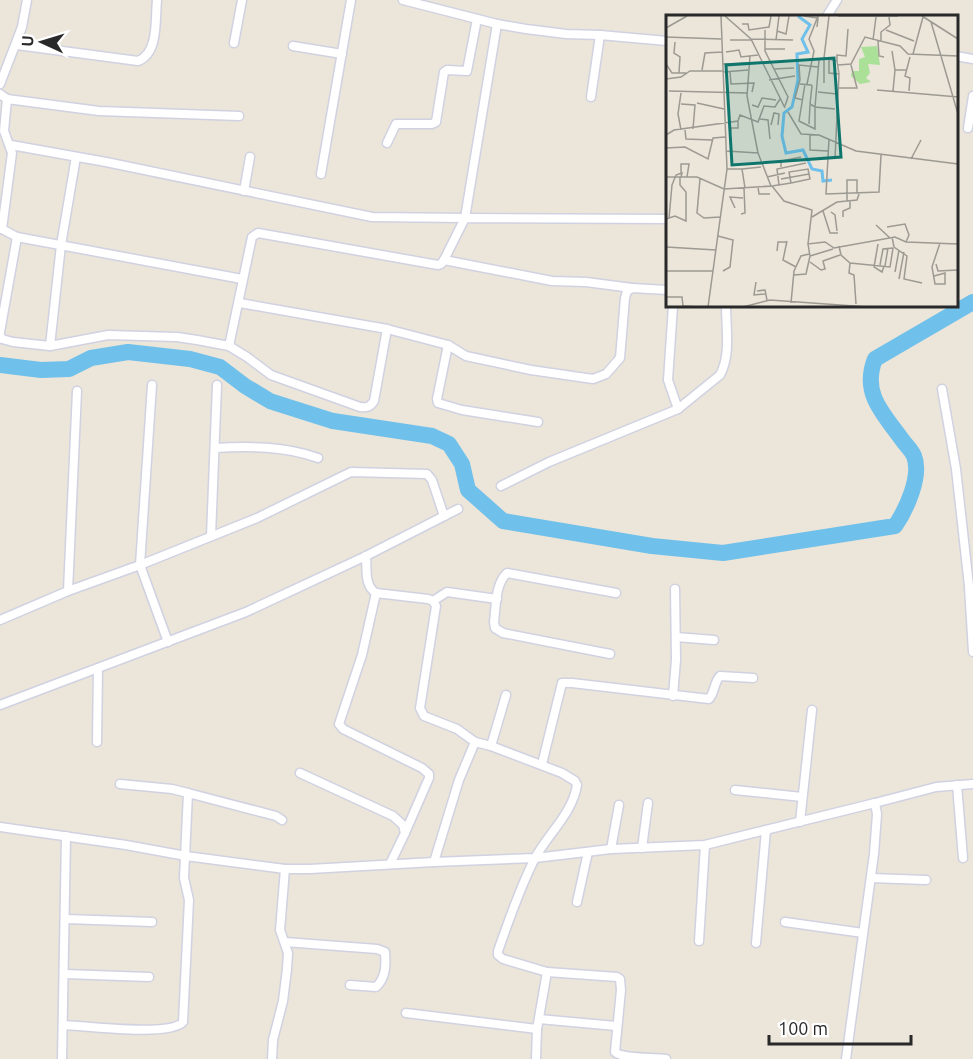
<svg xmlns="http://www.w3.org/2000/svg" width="973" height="1059" font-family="Ubuntu,sans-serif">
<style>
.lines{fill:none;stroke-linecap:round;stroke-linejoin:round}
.river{stroke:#6fc0eb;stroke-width:16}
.street-casing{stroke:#d0d2e1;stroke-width:11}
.street{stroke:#fff;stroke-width:8}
.inset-river{fill:none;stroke:#6fc0eb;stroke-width:3}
.inset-road{fill:none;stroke:#9d9a93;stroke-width:1.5}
.view{fill:#0f766e;fill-opacity:0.15;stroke:#0f766e;stroke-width:3}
.inset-edge{fill:none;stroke:#292929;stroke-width:3}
</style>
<rect width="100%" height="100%" fill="#ebe5da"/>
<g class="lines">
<path class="river" d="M 0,365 L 41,370 L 69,369 L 91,358 L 128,352 L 190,359 L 220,367 L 245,386 L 270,401 L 333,421 L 432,436 L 449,444 L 462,464 L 468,490 L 503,521 L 652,546 L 723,553 L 895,526 C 906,510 922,476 914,456 C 912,451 907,446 903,441 C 884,414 861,394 875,359 L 973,302"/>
<g class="street-casing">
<g id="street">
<path d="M 403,0 L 497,24 L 526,29 L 566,34 L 600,35 L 667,41"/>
<path d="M 827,16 L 837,0"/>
<path d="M 234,43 L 242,0"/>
<path d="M 17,45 L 138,61 C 159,53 155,19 157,0"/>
<path d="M 293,46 L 342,54"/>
<path d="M 956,56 L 973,59"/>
<path d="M 0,84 L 22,27 L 27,0"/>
<path d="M 0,94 L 7,99 L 4,131 L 12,153 L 2,229"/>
<path d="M 591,97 L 600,35"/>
<path d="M 7,99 L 99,111 L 239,116"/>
<path d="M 968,128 L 973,96"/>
<path d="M 387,143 L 396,124 L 432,124 L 436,122 L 444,72 L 447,70 L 467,71 L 477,19"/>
<path d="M 11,145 L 106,162 L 372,217 L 465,218 L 497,24"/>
<path d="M 76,157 L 61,245 L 50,346 L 108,335 L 177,337 L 197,340 L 229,346 L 247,357 L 271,375 L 360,407 C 367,408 370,407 374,401 L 387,329"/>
<path d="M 321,174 L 351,0"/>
<path d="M 244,191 L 250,157"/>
<path d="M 0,228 L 17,237 L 242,279"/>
<path d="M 444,260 L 552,281 L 586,282 L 632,288"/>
<path d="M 240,303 L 387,329 L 448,345 L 466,356 L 531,370 L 593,379 L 606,374 L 620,358 L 625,298 L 627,291 L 632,288 L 667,290"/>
<path d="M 673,306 L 668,380 L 678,409"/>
<path d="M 0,332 L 17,237"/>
<path d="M 0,336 L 2,339 L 13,342 L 50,346"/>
<path d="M 448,345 L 437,399 L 438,403 L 462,410 L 538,422"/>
<path d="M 229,346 L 252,237 L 258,233 L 438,265 L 441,264 L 444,260 L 465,218 L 667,219"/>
<path d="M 152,385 L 140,565 L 168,642"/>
<path d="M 942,389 L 956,469 L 969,586 L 973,591"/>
<path d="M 215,448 C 249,446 285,446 318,458"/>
<path d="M 501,486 L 549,462 L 678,409 L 720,375 C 731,355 726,328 726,306"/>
<path d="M 211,536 L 217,385"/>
<path d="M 366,556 C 367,568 364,586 376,593 L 428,599 L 433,601 L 436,606 L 420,708 L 424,716 L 457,729 L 475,742 L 491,746 L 562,773 L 575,781 L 577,785 C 573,813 546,836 534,860 C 519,890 509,920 498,951 L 498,955 L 503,959 L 547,972 L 537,1029 L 536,1059"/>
<path d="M 969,587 L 973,652"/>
<path d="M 68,591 L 140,565 L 257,518 L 351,472 L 427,474 L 432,480 L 444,516"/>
<path d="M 376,593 L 362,655 L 339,724 L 343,729 L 422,768 L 429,774 L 429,778 L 405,833"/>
<path d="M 433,601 L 447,592 L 497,599"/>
<path d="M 0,620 L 68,591 L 77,391"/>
<path d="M 676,637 L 714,640"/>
<path d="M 610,654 L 503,633 L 495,628 L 494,622 C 496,607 495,584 507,573 L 616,593"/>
<path d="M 673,696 L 676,660 L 675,589"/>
<path d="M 0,705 L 246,612 L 366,556 L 458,509"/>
<path d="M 97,742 L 98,668"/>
<path d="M 491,746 L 506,695"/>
<path d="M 542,764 L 562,683 L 572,683 L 709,699 C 715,692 714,682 720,676 L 753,678"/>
<path d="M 300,773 L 393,816 L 403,825 L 405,833 L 390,864"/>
<path d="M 120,784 L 172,789 L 188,793"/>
<path d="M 957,785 L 963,858"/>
<path d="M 735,790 L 802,797"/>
<path d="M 875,803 L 936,787 L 973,784"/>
<path d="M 800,822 L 812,710"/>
<path d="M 0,827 L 126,845 L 186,856 L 285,869 L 310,869 L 434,862 L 535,858 L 611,849 L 705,845 L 875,803 L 877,814 L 874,854 L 846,1059"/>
<path d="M 642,848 L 648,803"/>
<path d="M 611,849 L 619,805"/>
<path d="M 434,862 L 459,780 L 475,742"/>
<path d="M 871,878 L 926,880"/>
<path d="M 577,902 L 588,852"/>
<path d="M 66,919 L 152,922"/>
<path d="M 785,922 L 863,933"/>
<path d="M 699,941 L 705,845"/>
<path d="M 285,942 L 377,949 L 385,952 C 386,965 386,978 376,987 L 350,985"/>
<path d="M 756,943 L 766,830"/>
<path d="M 547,972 L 617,977 L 620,979 L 621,990 L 615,1052 C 622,1059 653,1057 666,1059"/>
<path d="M 65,974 L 149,977"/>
<path d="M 406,1013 L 537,1029"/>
<path d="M 539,1019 L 616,1026"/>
<path d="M 64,1025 C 85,1026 170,1037 183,1022 L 189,900 L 184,878 L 188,793 L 276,816 L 282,820"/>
<path d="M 62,1059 L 66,836"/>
<path d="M 272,1059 L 273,1040 L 283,1001 L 287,969 L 288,953 L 280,930 L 285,869"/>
</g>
</g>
<use href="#street" class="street"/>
</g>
<g transform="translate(666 15)">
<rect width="292" height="292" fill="#ebe5da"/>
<path d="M 211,31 L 214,50 L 202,49 L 204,58 L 200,63 L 205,67 L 194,69 L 185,61 L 186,56 L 193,56 L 193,44 L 199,42 L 195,32 Z" fill="#abe098"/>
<path class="inset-river" d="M 132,1 L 144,10 L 136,24 L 142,37 L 131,39 L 132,65 L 126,92 L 118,98 L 116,121 L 120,138 L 137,135 L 146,154 L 156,156 L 157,166 L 166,165"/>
<path class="inset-road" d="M 59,1 L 85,24 L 119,93M 138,1 L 152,3 L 151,12M 163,1 L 158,43 L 171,46 L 173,59 L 169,143M 172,1 L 232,1M 256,1 L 292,24M 265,7 L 292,99M 76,9 L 82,9 L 83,15 L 103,12 L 105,1M 0,13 L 21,1M 99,15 L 99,36 L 108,54 L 128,53M 220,15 L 248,26M 111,16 L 120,19 L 123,1M 0,22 L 55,24M 85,24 L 127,25M 64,25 L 85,25M 110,25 L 113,1M 207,25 L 210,2M 212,26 L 213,41 L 218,42M 215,26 L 215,17 L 224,10 L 223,2M 9,27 L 8,38 L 14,42 L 13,58M 99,34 L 119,34M 226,36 L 229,55M 60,37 L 73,35 L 75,42 L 92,40M 247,39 L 257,2M 153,45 L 149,92 L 169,94M 163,45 L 163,58 L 173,59M 171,46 L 171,40 L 180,41 L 182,14M 0,49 L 6,58 L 20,58M 57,49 L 83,48M 172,50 L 185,49 L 199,22 L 234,31 L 242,39 L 292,41M 108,54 L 122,82 L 119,91M 36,55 L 39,38 L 56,37M 57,57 L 82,55M 64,57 L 65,69 L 88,68 L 86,77M 0,64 L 15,62 L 24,56 L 57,56M 103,65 L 129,61M 158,68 L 158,44M 134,69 L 145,70 L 146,71 L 144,89 L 149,92 L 149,114 L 133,106 L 139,69M 141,69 L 148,36 L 143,24 L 152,1M 172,73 L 191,73 L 185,50M 211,75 L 292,82M 3,76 L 81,78M 227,76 L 229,55 L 240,55M 243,76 L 244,63 L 239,61 L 244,42M 152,77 L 171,79M 15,78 L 12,99 L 15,115M 137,85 L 129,83 L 134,65 L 133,50 L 152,52M 31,88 L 58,94M 15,89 L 29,90 L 27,114M 86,90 L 92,92 L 96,83 L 110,85M 122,97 L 135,119 L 153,120 L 190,136 L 292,149M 94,104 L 102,105 L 104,124M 143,109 L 144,90M 105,110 L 108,98 L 113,99 L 112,110M 19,115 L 20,124 L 46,125M 144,119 L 144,135 L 162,136M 0,120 L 8,115 L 72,106 L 74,100 L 92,107 L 98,91 L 109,92 L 114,84M 64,120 L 65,113 L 72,113 L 72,106M 163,124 L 160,179 L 213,177 L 215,140M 0,133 L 19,132 L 42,144 L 47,123 L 59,122M 60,136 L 92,138 L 81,81 L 84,41M 92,138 L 105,171M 245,144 L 255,125M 115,152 L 115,146 L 135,142M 61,154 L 76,154 L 79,173M 76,154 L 95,152M 15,158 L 15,149 L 23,149 L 21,162M 0,162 L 31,162 L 58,174 L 106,171 L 118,186 L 146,195 L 142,229 L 159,227 L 168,233 L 229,222 L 240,227 L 292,229M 101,162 L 119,158M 34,164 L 31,198 L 38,203 L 54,202M 115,164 L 143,159M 113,170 L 111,154 L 140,148M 106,171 L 125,168 L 144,164 L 142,154 L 123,157 L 125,168M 92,172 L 93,179 L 104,179M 181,186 L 181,165 L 191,165 L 191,179M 69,193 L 64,182 L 77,183M 157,196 L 164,218 L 172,218M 165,197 L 169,200 L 171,216M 75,199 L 79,198 L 78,173M 146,202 L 171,187 L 191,185 L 193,179M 177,202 L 177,196 L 184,193 L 184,186M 3,203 L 6,170 L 10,160 L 16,158 L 15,162M 0,204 L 9,201 L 20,206 L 20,177 L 14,170 L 14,162M 210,210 L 224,223M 221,212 L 239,209 L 243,220 L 240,227M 52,221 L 67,225 L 64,252 L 57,256M 226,222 L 228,232 L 241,241 L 238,264 L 256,268M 121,226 L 117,245 L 130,252M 142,229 L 144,241 L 167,234M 212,229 L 208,252 L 216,257 L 218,251M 173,231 L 175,240 L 184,248 L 183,258 L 188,260 L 190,289M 0,232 L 50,235M 111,236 L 112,227 L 121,227M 144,247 L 155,255 L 159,254 L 157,246 L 174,240M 184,248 L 224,252 L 227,233M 270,249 L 272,256 L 292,255M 214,250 L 217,234 L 227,233M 219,251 L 222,233M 0,256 L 47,256M 229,257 L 233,235M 128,260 L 140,259 L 144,241M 268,261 L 279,258 L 279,269 L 269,269 L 266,252 L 274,228M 233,264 L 238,237M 90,267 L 88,280 L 99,279M 91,276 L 99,275 L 101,285M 0,282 L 16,282 L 17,291 L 33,292M 125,288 L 128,256 L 135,241 L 143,239M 42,292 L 61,154 L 55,1M 77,292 L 104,285 L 202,292"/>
<path class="view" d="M 168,43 L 175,142 L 66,150 L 60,50 Z"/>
<rect width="292" height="292" class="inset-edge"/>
</g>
<g transform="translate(42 42) rotate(274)" stroke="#ffffff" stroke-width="4.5" paint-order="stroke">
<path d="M0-4.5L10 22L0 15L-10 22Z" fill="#292929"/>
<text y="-9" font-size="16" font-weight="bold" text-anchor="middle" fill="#292929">U</text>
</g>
<path d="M769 1035v9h142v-9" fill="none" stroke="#292929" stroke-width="3"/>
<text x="778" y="1035" font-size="18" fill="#292929" stroke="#ffffff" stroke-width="4.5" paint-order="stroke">100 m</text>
</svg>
